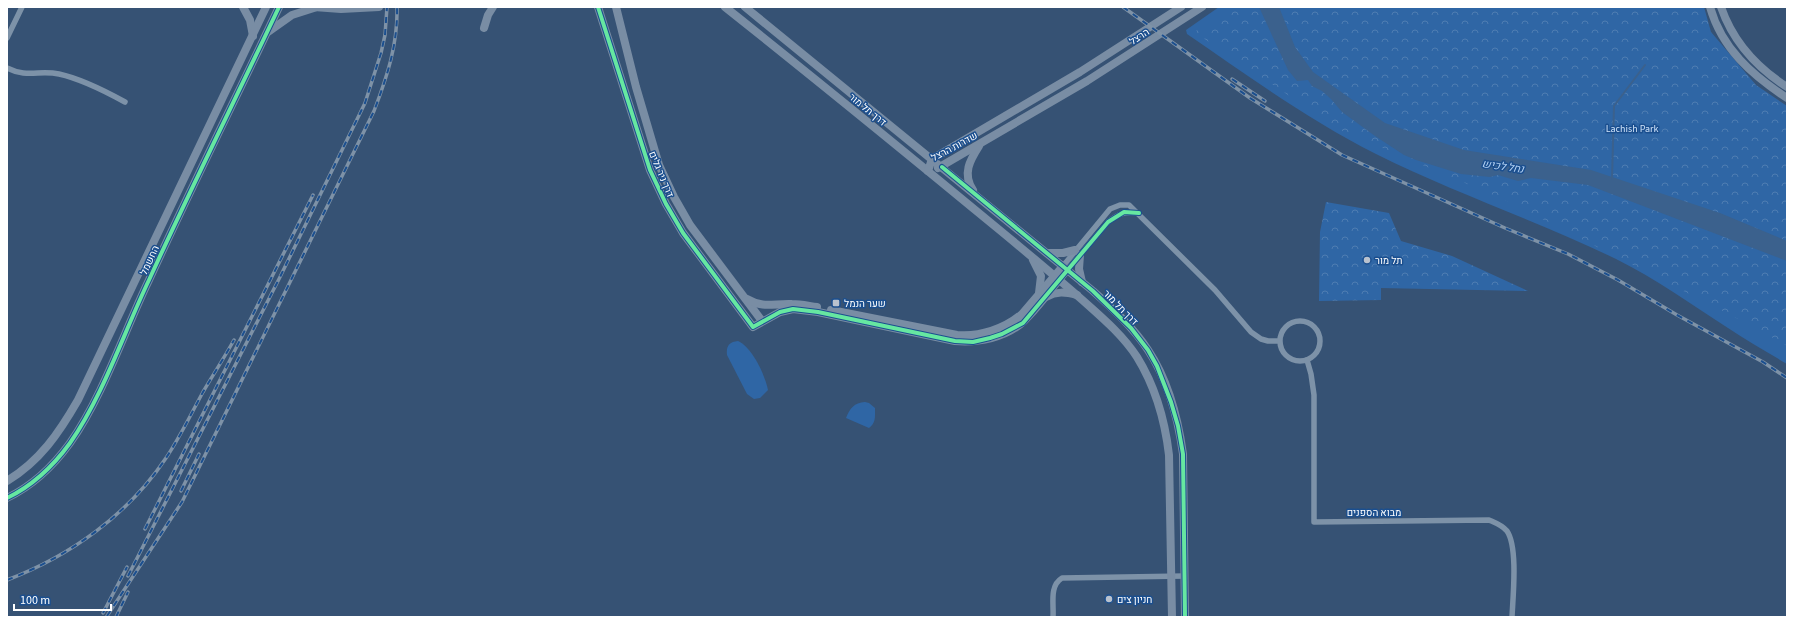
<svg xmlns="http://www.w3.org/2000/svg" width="1794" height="624" font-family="'Source Sans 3',Heebo,sans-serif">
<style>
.grass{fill:#2f66a5}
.forest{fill:url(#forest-crowns)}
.water{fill:#3b618d}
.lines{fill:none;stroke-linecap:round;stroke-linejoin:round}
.stream{stroke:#3b618d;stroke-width:2}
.street{stroke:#7d92a8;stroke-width:5.5}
.secondary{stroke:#798da4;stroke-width:8}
.rail-casing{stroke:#7e92a7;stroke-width:3.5}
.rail{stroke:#1b4f8f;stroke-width:2;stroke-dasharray:6;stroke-linecap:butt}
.cycleway-casing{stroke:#1b4f8f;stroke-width:6}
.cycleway{stroke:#66e7a1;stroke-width:4}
.poi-dot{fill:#b9c2ce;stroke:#1b4f8f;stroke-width:1.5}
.labels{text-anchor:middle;stroke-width:3;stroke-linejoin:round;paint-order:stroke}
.street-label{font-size:10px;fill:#fff;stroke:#1b4f8f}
.park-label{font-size:10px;fill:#cfe3fa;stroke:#1b4f8f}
.poi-label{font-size:10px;fill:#fff;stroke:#1b4f8f;text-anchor:start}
.water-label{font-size:11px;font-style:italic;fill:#b5d3f5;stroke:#1b4f8f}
</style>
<defs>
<pattern id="forest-crowns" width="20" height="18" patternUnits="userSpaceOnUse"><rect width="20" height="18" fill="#2f66a5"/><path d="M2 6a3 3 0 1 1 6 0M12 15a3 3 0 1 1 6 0" fill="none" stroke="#4e7db2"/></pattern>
</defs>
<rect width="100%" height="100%" fill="#365274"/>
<g class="grass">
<path d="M 1219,7 L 1259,7 L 1787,261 L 1787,364 C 1767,352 1747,341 1728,328 C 1691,304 1656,279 1616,259 C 1538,221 1454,193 1376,154 C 1309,120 1248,76 1187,34 L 1186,30 Z"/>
<path d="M 738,341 C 752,347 765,375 768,390 L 760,398 L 754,399 L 747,394 L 727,355 C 726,346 729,342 738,341 Z"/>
<path d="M 865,402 L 869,403 L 875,408 C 875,417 876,423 869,428 L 846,418 C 850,408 854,403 865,402 Z"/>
</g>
<g class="forest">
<path d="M 1240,7 L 1704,7 L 1711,32 L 1756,85 L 1787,106 L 1787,346 L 1748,324 L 1505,200 L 1340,130 L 1194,32 Z"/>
<path d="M 1326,202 L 1389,213 L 1401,241 L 1452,256 L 1528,291 L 1381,288 L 1381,300 L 1319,301 L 1320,232 Z"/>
</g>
<path class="water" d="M 1259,7 L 1279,7 L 1295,47 L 1313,72 L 1385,123 L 1464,150 L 1591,170 L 1720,213 L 1787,241 L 1787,261 L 1588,185 L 1531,178 L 1518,181 L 1498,175 L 1490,177 L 1461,174 L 1416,160 L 1404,155 L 1375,136 L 1342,112 L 1331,99 L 1322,91 L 1312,86 L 1308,80 L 1297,81 L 1288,70 Z"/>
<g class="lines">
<path class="stream" d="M 1612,179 L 1614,106 L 1645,65"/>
<g class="street">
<path d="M 7,38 L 22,7"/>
<path d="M 7,68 C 27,78 39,70 59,74 C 82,79 105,91 125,102"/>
<path d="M 1063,266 L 1110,209 L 1120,205 L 1129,205 L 1215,290 L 1251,332 L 1261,339 L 1268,341 L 1279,341"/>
<path d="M 1067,270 L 1108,222 C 1118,214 1125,211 1138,213"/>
<circle cx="1300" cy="341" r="20"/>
<path d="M 1307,360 L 1311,374 L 1314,395 L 1314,522 L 1489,520 C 1496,523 1502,525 1507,531 C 1518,547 1513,596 1512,617"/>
<path d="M 1053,617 C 1054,604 1049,586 1062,578 L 1185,576"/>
</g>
<g class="secondary">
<path d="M 243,7 L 250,20 L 253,36"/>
<path d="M 314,7 L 341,9 L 379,7"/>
<path d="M 598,7 L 650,170 L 666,204 L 683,233 L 753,327 L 780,312 L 793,309 L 818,312 L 955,341 C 978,343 1006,338 1024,321 C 1040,306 1053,286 1067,270"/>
<path d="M 616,7 L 636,87 L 659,165 L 674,197 L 690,225 L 762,321"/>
<path d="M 725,7 C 818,81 910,156 1002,232 C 1031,256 1060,280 1088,305 C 1106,321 1124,337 1137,357 C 1155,386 1165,421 1169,455 L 1172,617"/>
<path d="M 745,7 L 1093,291 C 1113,309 1133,327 1148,350 C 1168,380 1178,418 1183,454 L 1185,617"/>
<path d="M 1710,7 C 1722,49 1752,75 1787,98"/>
<path d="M 1721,7 C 1733,42 1756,67 1787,87"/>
<path d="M 484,28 L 488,15 L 493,7"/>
<path d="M 268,32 L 292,15 L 317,7"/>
<path d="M 938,168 L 1087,81 L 1202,7"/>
<path d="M 928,171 L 932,159 L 1080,72 L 1181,7"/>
<path d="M 973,190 C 962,174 970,160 979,146"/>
<path d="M 1048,253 L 1063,253 L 1075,250"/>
<path d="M 1080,255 L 1079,269 L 1082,282"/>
<path d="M 1033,260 L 1041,276 L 1039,293"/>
<path d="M 1046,297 C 1057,291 1065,292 1077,295"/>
<path d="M 747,299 C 764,309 774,303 792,304 C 801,304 809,306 817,307"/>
<path d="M 831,310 L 957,335 C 980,337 1004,329 1022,314 L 1063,266"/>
<path d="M 7,481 C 40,461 59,433 78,400 L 266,7"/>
<path d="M 7,498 C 32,486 54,465 70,443 C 103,396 124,332 149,280 C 191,188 236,98 279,7"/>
</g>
<g class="rail-casing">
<g id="rail">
<path d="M 1123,7 L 1250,98 L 1342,155 L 1505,228 L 1568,254 L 1618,280 L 1677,315 L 1763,362 L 1787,378"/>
<path d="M 1232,79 L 1265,101"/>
<path d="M 181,491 L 199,454"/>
<path d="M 145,529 L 313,195"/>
<path d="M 128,576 L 280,277 L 365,103 L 381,53 L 385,35 L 387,7"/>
<path d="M 7,580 C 70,556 128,515 166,458 C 180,437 191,414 203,392 C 213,375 224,358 234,340"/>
<path d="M 103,613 L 127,567"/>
<path d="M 107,616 L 182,502 L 374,111 C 387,77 398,44 397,7"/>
<path d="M 116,617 L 128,592"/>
</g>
</g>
<use href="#rail" class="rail"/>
<g class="cycleway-casing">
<g id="cycleway">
<path d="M 598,7 L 650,170 L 666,204 L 683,233 L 753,327 L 780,312 L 793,309 L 818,312 L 955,341 L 973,342 L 990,338 L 1002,334 L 1023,323 L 1108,222 L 1124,212 L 1139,213"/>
<path d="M 942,167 L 1093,291 L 1131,328 L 1148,350 L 1157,366 L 1171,402 L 1178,426 L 1183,454 L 1185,617"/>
<path d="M 7,498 C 32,486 54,465 70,443 C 103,396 124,332 149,280 C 191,188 236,98 279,7"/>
</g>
</g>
<use href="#cycleway" class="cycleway"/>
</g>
<g class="poi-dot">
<circle cx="1367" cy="260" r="4"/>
<rect x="832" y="299" width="8" height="8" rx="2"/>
<circle cx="1109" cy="599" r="4"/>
</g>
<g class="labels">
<g class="street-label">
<text transform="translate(1139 36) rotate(-33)" y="4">הרצל</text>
<text transform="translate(868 109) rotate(39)" y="4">דרך תל מור</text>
<text transform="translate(954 146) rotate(-28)" y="4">שדרות הרצל</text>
<text transform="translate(662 174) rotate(67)" y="4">דרך ניר גלים</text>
<text transform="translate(149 260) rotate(-65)" y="4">החשמל</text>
<text transform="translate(1121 307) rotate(45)" y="4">דרך תל מור</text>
<text x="1374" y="516">מבוא הספנים</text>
</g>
<g class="park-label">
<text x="1632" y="132">Lachish Park</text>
</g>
<g class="poi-label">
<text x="1375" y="264">תל מור</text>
<text x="844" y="307">שער הנמל</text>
<text x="1117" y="603">חניון צים</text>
</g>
<g class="water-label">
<text transform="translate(1503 166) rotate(8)" y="4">נחל לכיש</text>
</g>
</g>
<rect width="1794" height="624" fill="none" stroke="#ffffff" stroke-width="16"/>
<path d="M14 604v6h97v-6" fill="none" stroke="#ffffff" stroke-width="2"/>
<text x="20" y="604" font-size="12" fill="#ffffff" stroke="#1b4f8f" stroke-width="3" paint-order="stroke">100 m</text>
</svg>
